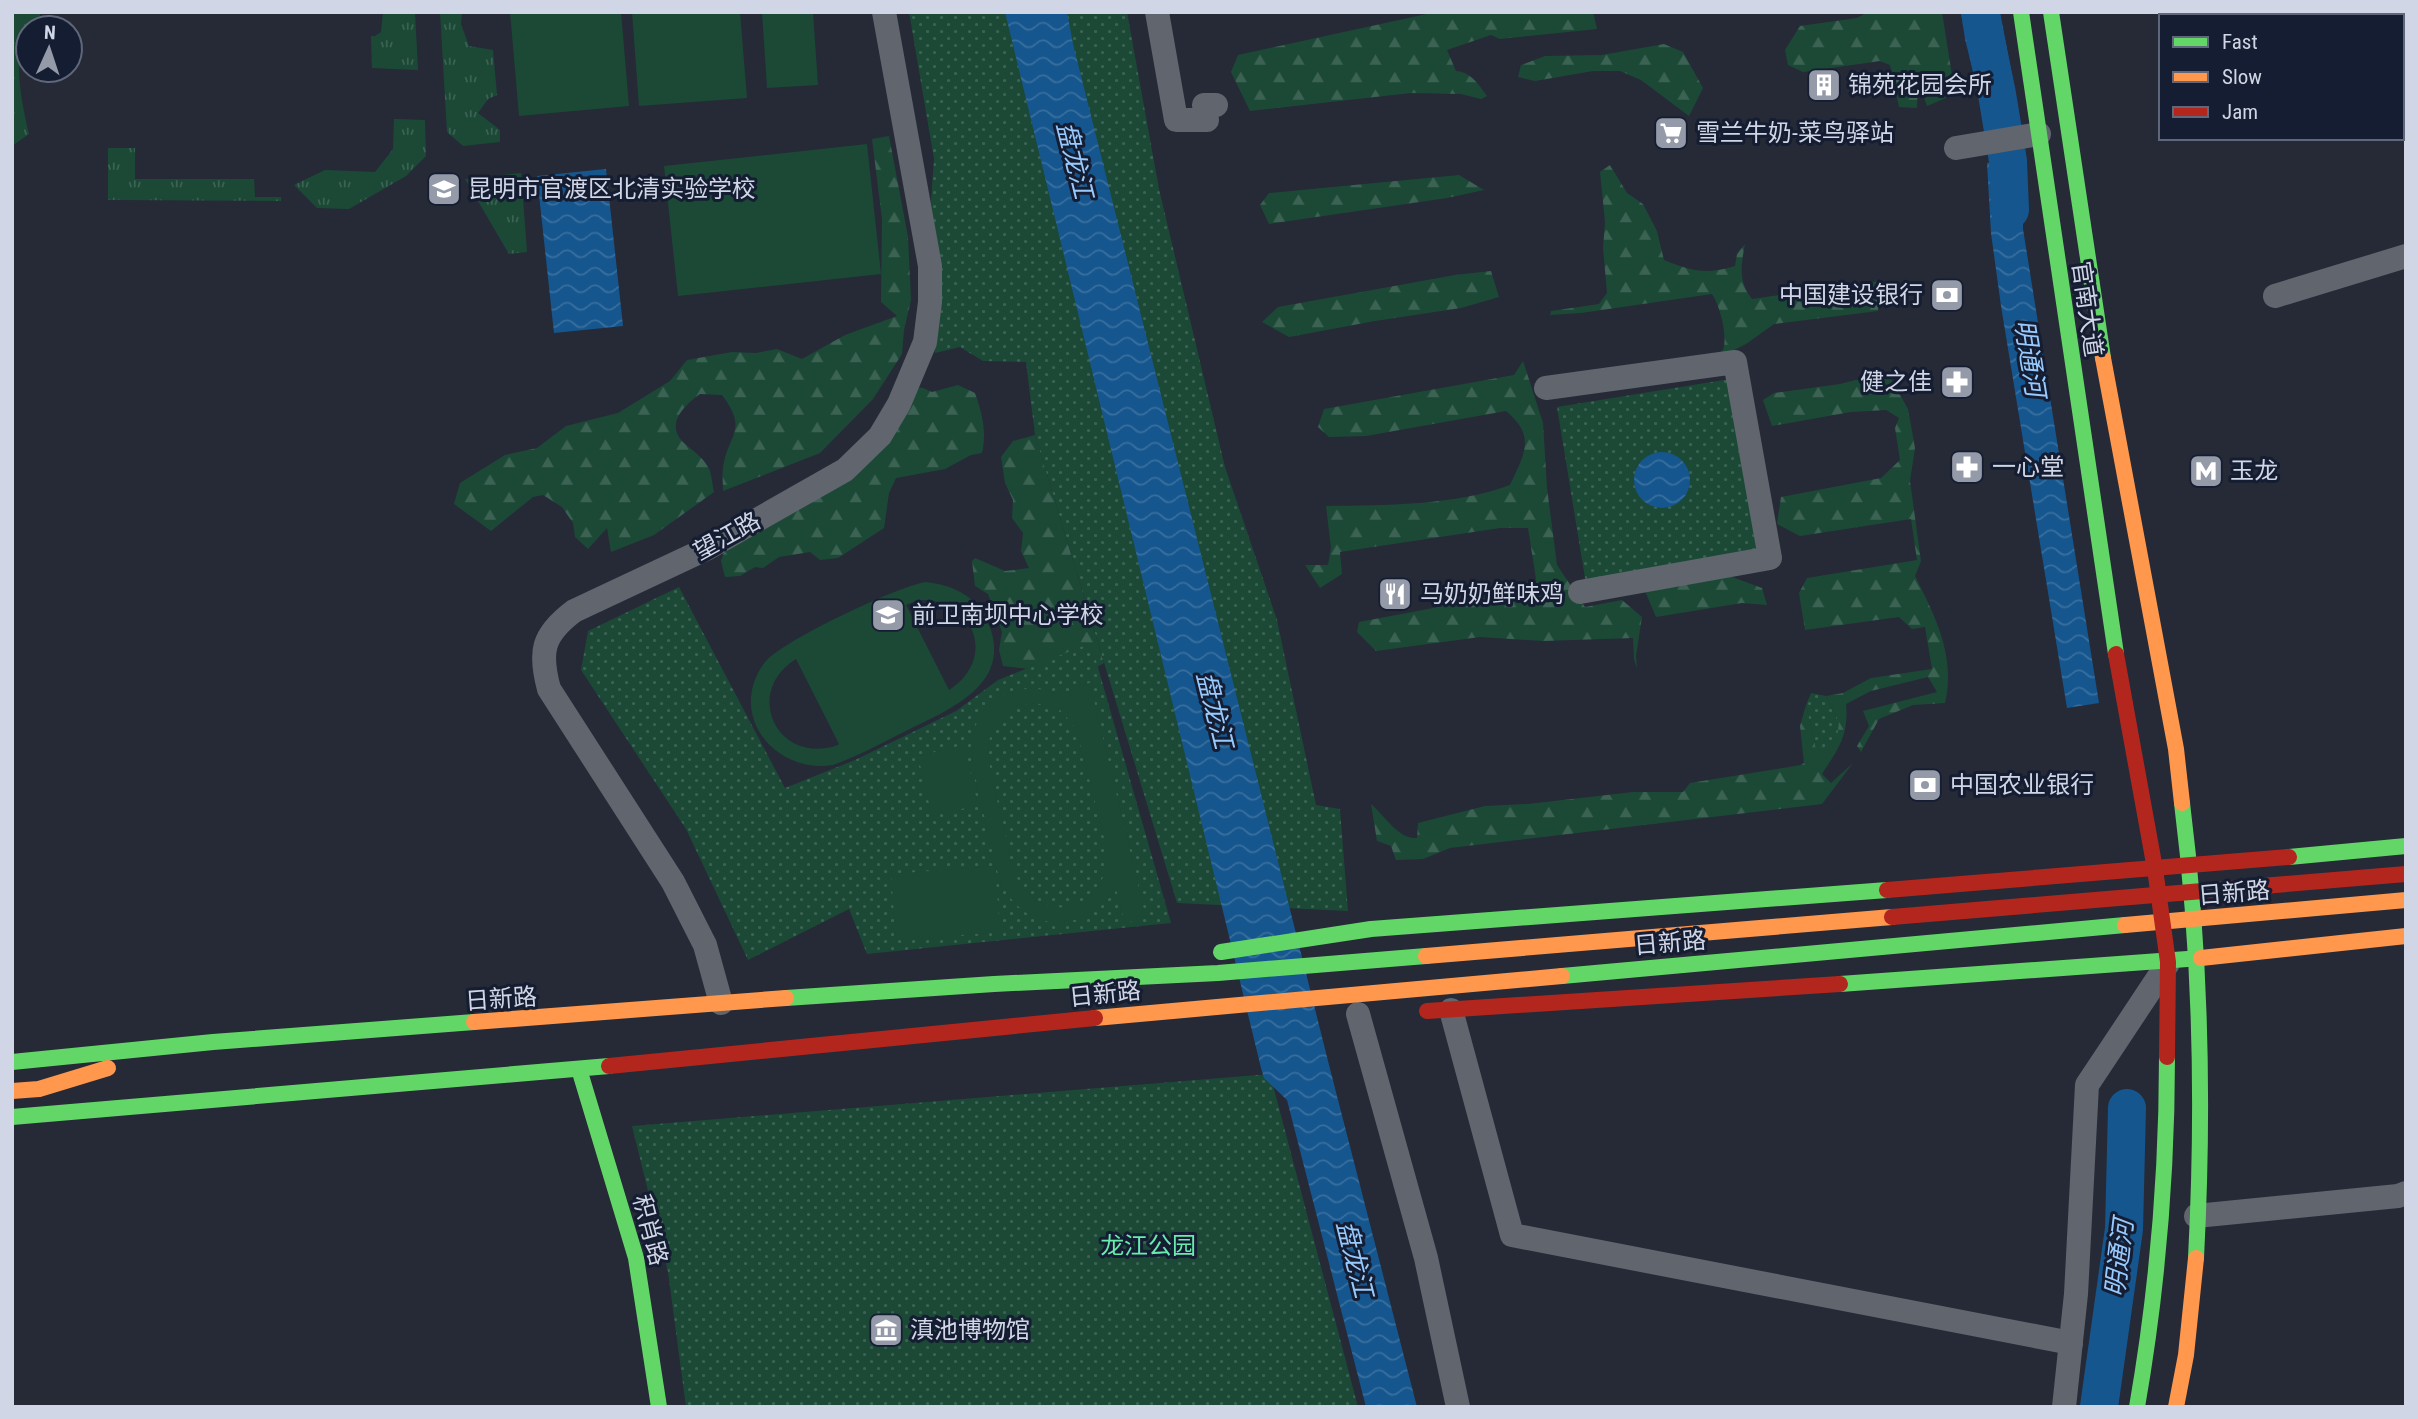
<svg xmlns="http://www.w3.org/2000/svg" width="2418" height="1419" font-family="'Roboto Condensed','Noto Sans SC',sans-serif">
<style>
.grass{fill:url(#grass-tufts)}
.forest{fill:url(#forest-firs)}
.park{fill:url(#park-dots)}
.pitch{fill:#1b4936;fill-rule:evenodd}
.water{fill:url(#water-waves)}
.lines{fill:none;stroke-linecap:round;stroke-linejoin:round}
.river{stroke:#16568e;stroke-width:38}
.street{stroke:#60656e;stroke-width:24}
.fast{stroke:#63d668;stroke-width:16}
.slow{stroke:#ff974d;stroke-width:16}
.jam{stroke:#b3261e;stroke-width:16}
.labels{text-anchor:middle;stroke-width:6;stroke-linejoin:round;paint-order:stroke}
.poi-label{font-size:24px;fill:#d0d6e5;stroke:#151d32;text-anchor:start}
.street-label{font-size:24px;fill:#d0d6e5;stroke:#151d32}
.park-label{font-size:24px;fill:#67ecae;stroke:#151d32}
.water-label{font-size:26px;font-style:italic;fill:#99cafd;stroke:#151d32}
</style>
<defs>
<pattern id="grass-tufts" width="24" height="20" patternUnits="userSpaceOnUse" patternTransform="scale(1.75)"><rect width="24" height="20" fill="#1b4936"/><path d="M3 7l-1-3M5 7V3M7 7l1-3M15 17l-1-3M17 17v-4M19 17l1-3" fill="none" stroke="#3b6253"/></pattern>
<pattern id="forest-firs" width="22" height="20" patternUnits="userSpaceOnUse" patternTransform="scale(1.75)"><rect width="22" height="20" fill="#1b4936"/><path d="M5 1l3.5 6h-7zM16 11l3.5 6h-7z" fill="#3b6253"/></pattern>
<pattern id="park-dots" width="8" height="8" patternUnits="userSpaceOnUse" patternTransform="scale(1.75)"><rect width="8" height="8" fill="#1b4936"/><path d="M2 2h.1M6 6h.1" fill="none" stroke="#3b6253" stroke-width="1.8" stroke-linecap="round"/></pattern>
<pattern id="water-waves" width="16" height="10" patternUnits="userSpaceOnUse" patternTransform="scale(1.75)"><rect width="16" height="10" fill="#16568e"/><path d="M0 5q4-4 8 0t8 0" fill="none" stroke="#376e9e"/></pattern>
</defs>
<rect width="100%" height="100%" fill="#252a36"/>
<g class="grass">
<path d="M 12,12 L 41,12 L 36,28 L 28,28 L 28,38 C 10,55 24,112 29,134 L 12,146 Z"/>
<path d="M 383,12 L 415,12 L 418,70 L 372,68 L 371,36 L 375,36 L 381,32 Z"/>
<path d="M 440,12 L 462,12 L 461,24 L 469,46 L 493,50 L 497,95 L 488,99 L 478,113 L 500,130 L 500,142 L 463,146 L 447,132 Z"/>
<path d="M 394,119 L 425,120 L 426,156 L 406,176 L 349,209 L 317,208 L 294,185 L 325,170 L 375,172 L 393,149 Z"/>
<path d="M 108,148 L 135,148 L 135,179 L 254,179 L 255,197 L 281,197 L 281,201 L 108,200 Z"/>
<path d="M 521,173 L 527,252 L 509,254 L 465,179 Z"/>
</g>
<g class="forest">
<path d="M 1436,12 L 1593,12 L 1597,29 L 1500,39 L 1491,35 L 1447,50 L 1456,71 C 1471,72 1479,85 1487,96 L 1481,99 L 1461,94 L 1411,93 L 1250,111 L 1231,72 L 1238,55 Z"/>
<path d="M 1868,12 L 1942,12 L 1954,88 L 1946,98 L 1927,106 L 1918,81 L 1917,108 L 1899,107 L 1890,65 L 1880,61 L 1803,72 L 1788,65 L 1785,50 L 1800,26 L 1857,18 Z"/>
<path d="M 1664,44 L 1683,52 L 1703,88 L 1689,116 L 1641,80 L 1620,71 L 1593,71 L 1535,81 L 1518,77 L 1521,65 L 1545,56 L 1602,55 Z"/>
<path d="M 889,136 L 908,237 L 911,300 L 904,330 L 902,354 L 873,399 L 820,453 L 723,491 C 723,483 722,475 723,468 C 728,433 749,431 722,395 L 700,394 C 685,405 664,424 684,443 C 692,450 701,456 707,465 C 712,472 712,484 714,492 L 654,535 L 611,552 L 607,528 L 588,549 L 575,537 L 573,523 L 562,507 L 543,495 L 533,497 L 491,531 L 454,504 L 460,483 L 505,455 L 537,448 L 566,426 L 618,413 L 670,381 L 687,360 L 732,352 L 756,353 L 777,349 L 802,359 L 845,335 L 897,316 L 881,302 L 882,219 L 872,139 Z"/>
<path d="M 1610,165 L 1627,193 L 1643,204 L 1657,231 L 1664,260 C 1691,271 1706,275 1735,266 L 1737,254 L 1745,244 C 1741,265 1738,282 1752,299 L 1879,281 L 1878,311 L 1774,324 L 1746,344 L 1716,359 C 1716,358 1722,350 1723,350 C 1728,336 1720,306 1712,294 L 1581,313 L 1550,315 L 1551,311 L 1599,304 L 1607,293 L 1603,248 L 1605,222 L 1600,172 Z"/>
<path d="M 1459,175 L 1484,190 L 1447,198 L 1269,224 L 1260,205 L 1269,193 Z"/>
<path d="M 1491,271 L 1499,297 L 1461,308 L 1375,321 L 1289,337 L 1262,322 L 1278,307 L 1455,275 Z"/>
<path d="M 1523,361 L 1543,423 L 1547,488 L 1557,565 L 1585,607 L 1622,600 L 1642,617 L 1636,656 L 1637,669 L 1634,659 L 1633,638 L 1543,641 L 1480,637 L 1376,651 L 1357,632 L 1359,622 L 1492,597 L 1536,579 L 1528,528 L 1500,528 L 1340,552 L 1342,574 L 1320,588 L 1305,565 L 1328,565 L 1331,548 L 1326,506 C 1386,505 1453,506 1510,485 C 1525,453 1536,436 1506,411 L 1366,436 L 1329,437 L 1318,427 L 1324,409 L 1514,375 Z"/>
<path d="M 1883,373 L 1890,377 L 1908,409 L 1915,448 L 1910,481 L 1921,561 L 1915,576 C 1935,616 1956,656 1945,703 L 1913,705 L 1879,719 L 1861,752 L 1857,746 L 1869,726 L 1863,711 L 1937,692 L 1928,677 L 1871,691 L 1846,704 C 1849,736 1838,749 1822,774 L 1831,783 L 1853,763 L 1822,804 L 1450,848 L 1423,859 L 1396,860 L 1391,846 L 1377,841 L 1371,804 C 1385,816 1399,840 1417,838 L 1418,823 L 1485,806 L 1528,804 L 1633,792 L 1683,792 L 1690,783 L 1801,765 L 1804,763 L 1800,726 L 1806,705 L 1816,748 L 1839,722 L 1826,696 L 1843,693 L 1871,678 L 1932,669 L 1925,627 L 1912,629 L 1899,617 L 1805,630 L 1799,593 L 1807,578 L 1917,560 L 1911,519 L 1800,536 L 1777,524 L 1781,497 L 1881,478 L 1900,460 L 1895,428 L 1899,418 L 1886,410 L 1851,412 L 1772,426 L 1763,400 L 1774,393 L 1840,384 Z"/>
<path d="M 958,385 L 975,393 C 982,413 987,432 982,453 L 971,455 L 945,469 L 896,478 L 889,493 L 884,528 L 838,558 L 820,560 L 810,552 L 779,557 L 763,568 L 755,567 L 740,576 L 725,577 L 721,561 L 726,545 L 842,478 L 900,386 L 923,388 L 932,392 Z"/>
<path d="M 1035,435 L 1104,663 L 1083,675 L 1003,666 L 999,650 L 1002,632 L 988,594 L 975,586 L 972,561 L 975,558 L 1005,571 L 1029,568 L 1021,551 L 1023,533 L 1012,518 L 1013,500 L 1005,483 L 1001,457 L 1013,441 Z"/>
<path d="M 1724,574 L 1762,588 L 1767,605 L 1742,603 L 1656,617 L 1645,591 Z"/>
</g>
<g class="park">
<path d="M 909,12 L 1127,12 L 1159,189 L 1225,467 L 1277,620 L 1316,805 L 1340,809 L 1348,911 L 1177,903 L 1035,435 L 1026,362 L 983,361 L 960,347 L 935,353 L 923,309 L 934,159 Z"/>
<path d="M 1736,378 L 1765,556 L 1586,584 L 1557,407 Z"/>
<path d="M 679,587 L 785,788 L 855,760 L 956,711 L 998,680 L 1091,643 L 1171,923 L 867,954 L 849,909 L 748,960 L 686,829 L 581,670 L 588,631 Z"/>
<path d="M 1811,693 L 1826,696 L 1839,722 L 1836,746 L 1816,748 L 1806,705 Z"/>
<path d="M 1270,1074 L 1358,1407 L 686,1407 L 668,1272 L 632,1126 Z"/>
</g>
<g class="pitch">
<path d="M 510,12 L 621,12 L 629,106 L 519,116 Z"/>
<path d="M 632,12 L 740,12 L 747,98 L 639,106 Z"/>
<path d="M 762,12 L 813,12 L 818,85 L 767,88 Z"/>
<path d="M 867,144 L 881,274 L 678,296 L 664,166 Z"/>
<path d="M 926,582 C 952,585 975,595 987,620 C 1016,684 950,709 906,731 C 882,743 858,756 833,765 C 774,774 726,714 765,662 C 782,641 898,586 926,582 ZM 918,600 C 974,597 998,659 949,690 L 906,605 ZM 796,659 L 839,744 L 838,745 C 778,766 742,693 796,659 Z"/>
<path d="M 1090,683 L 1146,918 L 1125,923 L 1116,889 C 1082,938 1018,933 998,874 C 993,852 987,829 982,806 C 972,765 958,713 1009,693 C 1031,685 1051,689 1071,700 L 1069,687 ZM 1036,703 L 1060,710 L 1076,728 L 1107,849 C 1112,896 1061,928 1027,892 C 1010,876 1008,845 1003,823 C 992,776 965,712 1036,703 Z"/>
<path d="M 964,745 L 978,805 L 932,816 L 918,756 Z"/>
<path d="M 995,866 L 1000,932 L 896,940 L 891,874 Z"/>
</g>
<g class="water">
<path d="M 1005,12 L 1067,12 L 1073,44 L 1328,1061 L 1417,1407 L 1366,1407 L 1287,1100 L 1264,1078 L 1261,1068 Z"/>
<path d="M 1961,12 L 2000,12 L 2015,91 L 1979,96 L 1965,39 Z"/>
<path d="M 2023,158 L 2023,229 L 2099,703 L 2067,708 L 2001,306 L 1991,233 L 1987,163 Z"/>
<path d="M 606,169 L 623,326 L 554,333 L 537,176 Z"/>
<circle cx="1662" cy="480" r="28"/>
</g>
<g class="lines">
<g class="river">
<path d="M 1980,12 L 1997,94 L 2008,161 L 2010,210"/>
<path d="M 2099,1407 L 2124,1229 L 2127,1108"/>
</g>
<g class="street">
<path d="M 1157,12 L 1176,120 L 1207,120 L 1204,105 L 1216,105"/>
<path d="M 1956,148 L 2039,134"/>
<path d="M 2275,296 L 2406,256"/>
<path d="M 1546,388 L 1735,362 L 1770,558 L 1580,592"/>
<path d="M 721,1003 L 705,945 L 673,882 L 549,689 C 539,652 542,635 574,611 L 706,549 L 845,470 L 880,436 L 899,404 L 925,342 L 930,302 L 930,266 L 884,12"/>
<path d="M 1451,1010 L 1512,1235 L 2071,1343"/>
<path d="M 1358,1014 L 1426,1258 L 1458,1407"/>
<path d="M 2196,1216 L 2398,1196 L 2406,1193"/>
<path d="M 2064,1407 L 2076,1294 L 2087,1085 L 2168,963"/>
</g>
<g class="fast">
<path d="M 2021,12 L 2116,654"/>
<path d="M 2051,12 L 2103,358"/>
<path d="M 2182,803 C 2201,954 2204,1105 2196,1258"/>
<path d="M 2289,857 L 2406,846"/>
<path d="M 1221,952 L 1371,929 L 1887,890"/>
<path d="M 1562,976 L 2125,925"/>
<path d="M 1840,984 L 2201,958"/>
<path d="M 786,998 L 994,984 L 1218,973 L 1426,956"/>
<path d="M 12,1062 L 213,1042 L 474,1022"/>
<path d="M 579,1069 L 636,1258 L 659,1407"/>
<path d="M 12,1117 L 609,1066"/>
<path d="M 2137,1407 C 2157,1292 2167,1175 2167,1057"/>
</g>
<g class="slow">
<path d="M 2103,358 L 2176,749 L 2182,803"/>
<path d="M 2125,925 L 2406,900"/>
<path d="M 1426,956 L 1892,917"/>
<path d="M 2201,958 L 2406,936"/>
<path d="M 1095,1018 L 1562,976"/>
<path d="M 474,1022 L 786,998"/>
<path d="M 12,1091 L 39,1089 L 108,1068"/>
<path d="M 2176,1407 L 2186,1355 L 2196,1258"/>
</g>
<g class="jam">
<path d="M 2116,654 L 2155,869 L 2168,962 L 2167,1057"/>
<path d="M 1887,890 L 2289,857"/>
<path d="M 1892,917 L 2406,874"/>
<path d="M 1427,1011 L 1840,984"/>
<path d="M 609,1066 L 1095,1018"/>
</g>
</g>
<defs>
<g id="building-square" transform="scale(1.75)"><rect x="-9" y="-9" width="18" height="18" rx="4" fill="#949aa8" stroke="#151d32"/><path d="M-4-6H4V6H1V3H-1V6H-4ZM-2.5-4.3h1.7v1.8h-1.7ZM.8-4.3h1.7v1.8H.8ZM-2.5-1h1.7V.8h-1.7ZM.8-1h1.7V.8H.8Z" fill="#fff"/></g>
<g id="supermarket-square" transform="scale(1.75)"><rect x="-9" y="-9" width="18" height="18" rx="4" fill="#949aa8" stroke="#151d32"/><path d="M-6-5.5h2.5l.6 2H6L4.5 2H-2.5L-4.4-4H-6ZM-1.5 3.2a1.3 1.3 0 1 0 .1 0ZM3 3.2a1.3 1.3 0 1 0 .1 0Z" fill="#fff"/></g>
<g id="school-square" transform="scale(1.75)"><rect x="-9" y="-9" width="18" height="18" rx="4" fill="#949aa8" stroke="#151d32"/><path d="M0-5L7-2L0 1L-7-2ZM-4 1L0 2.5L4 1V4Q0 6-4 4Z" fill="#fff"/></g>
<g id="bank-square" transform="scale(1.75)"><rect x="-9" y="-9" width="18" height="18" rx="4" fill="#949aa8" stroke="#151d32"/><path d="M-6-4H6V4H-6ZM0-2.3a2.3 2.3 0 1 0 0 4.6a2.3 2.3 0 1 0 0-4.6Z" fill="#fff"/></g>
<g id="pharmacy-square" transform="scale(1.75)"><rect x="-9" y="-9" width="18" height="18" rx="4" fill="#949aa8" stroke="#151d32"/><path d="M-2-6h4v4h4v4h-4v4h-4v-4h-4v-4h4Z" fill="#fff"/></g>
<g id="metro-square" transform="scale(1.75)"><rect x="-9" y="-9" width="18" height="18" rx="4" fill="#949aa8" stroke="#151d32"/><path d="M-5.5 5V-5H-3L0 0L3-5H5.5V5H3V-.5L0 4L-3-.5V5Z" fill="#fff"/></g>
<g id="restaurant-square" transform="scale(1.75)"><rect x="-9" y="-9" width="18" height="18" rx="4" fill="#949aa8" stroke="#151d32"/><path d="M-5-6h1v4h1v-4h1v4h1v-4h1v5L-1.5 .5V6h-2V.5L-5-1ZM5-6V6H3V1.5H1.5Q1.5-4 5-6Z" fill="#fff"/></g>
<g id="museum-square" transform="scale(1.75)"><rect x="-9" y="-9" width="18" height="18" rx="4" fill="#949aa8" stroke="#151d32"/><path d="M0-6L6-3V-2H-6V-3ZM-5-1h2V3h-2ZM-1-1h2V3h-2ZM3-1h2V3H3ZM-6 4H6V6H-6Z" fill="#fff"/></g>
</defs>
<g fill-rule="evenodd">
<use href="#building-square" x="1824" y="85"/>
<use href="#supermarket-square" x="1671" y="133"/>
<use href="#school-square" x="444" y="189"/>
<use href="#bank-square" x="1947" y="295"/>
<use href="#pharmacy-square" x="1957" y="382"/>
<use href="#pharmacy-square" x="1967" y="467"/>
<use href="#metro-square" x="2206" y="471"/>
<use href="#restaurant-square" x="1395" y="594"/>
<use href="#school-square" x="888" y="615"/>
<use href="#bank-square" x="1925" y="785"/>
<use href="#museum-square" x="886" y="1330"/>
</g>
<g class="labels">
<g class="poi-label">
<text x="1848" y="93">锦苑花园会所</text>
<text x="1696" y="141">雪兰牛奶-菜鸟驿站</text>
<text x="468" y="197">昆明市官渡区北清实验学校</text>
<text x="1923" y="303" text-anchor="end">中国建设银行</text>
<text x="1932" y="390" text-anchor="end">健之佳</text>
<text x="1992" y="475">一心堂</text>
<text x="2230" y="479">玉龙</text>
<text x="1420" y="602">马奶奶鲜味鸡</text>
<text x="912" y="623">前卫南坝中心学校</text>
<text x="1950" y="793">中国农业银行</text>
<text x="910" y="1338">滇池博物馆</text>
</g>
<g class="street-label">
<text transform="translate(2087 309) rotate(82)" y="8">官南大道</text>
<text transform="translate(727 536) rotate(-29)" y="8">望江路</text>
<text transform="translate(2234 893) rotate(-5)" y="8">日新路</text>
<text transform="translate(1670 943) rotate(-5)" y="8">日新路</text>
<text transform="translate(1105 994) rotate(-6)" y="8">日新路</text>
<text transform="translate(501 999) rotate(-4)" y="8">日新路</text>
<text transform="translate(650 1230) rotate(75)" y="8">积肖路</text>
</g>
<g class="park-label">
<text x="1148" y="1254">龙江公园</text>
</g>
<g class="water-label">
<text transform="translate(1075 160) rotate(76)" y="9">盘龙江</text>
<text transform="translate(2030 358) rotate(81)" y="9">明通河</text>
<text transform="translate(1215 710) rotate(76)" y="9">盘龙江</text>
<text transform="translate(2119 1258) rotate(-83)" y="9">明通河</text>
<text transform="translate(1355 1259) rotate(76)" y="9">盘龙江</text>
</g>
</g>
<rect width="2418" height="1419" fill="none" stroke="#d0d6e5" stroke-width="28"/>
<rect x="2159" y="14" width="245" height="126" fill="#151d32" stroke="#60677a" stroke-width="2"/>
<rect x="2173" y="37" width="35" height="10" fill="#63d668" stroke="#60677a" stroke-width="2"/>
<text x="2222" y="49" font-size="21" fill="#d0d6e5">Fast</text>
<rect x="2173" y="72" width="35" height="10" fill="#ff974d" stroke="#60677a" stroke-width="2"/>
<text x="2222" y="84" font-size="21" fill="#d0d6e5">Slow</text>
<rect x="2173" y="107" width="35" height="10" fill="#b3261e" stroke="#60677a" stroke-width="2"/>
<text x="2222" y="119" font-size="21" fill="#d0d6e5">Jam</text>
<g transform="translate(49 49) rotate(3)"><circle r="33" fill="#151d32" stroke="#60677a" stroke-width="2"/>
<path d="M0-5L12 26L0 18L-12 26Z" fill="#949aa8"/>
<text y="-10" font-size="19" font-weight="bold" text-anchor="middle" fill="#d0d6e5">N</text>
</g>
</svg>
